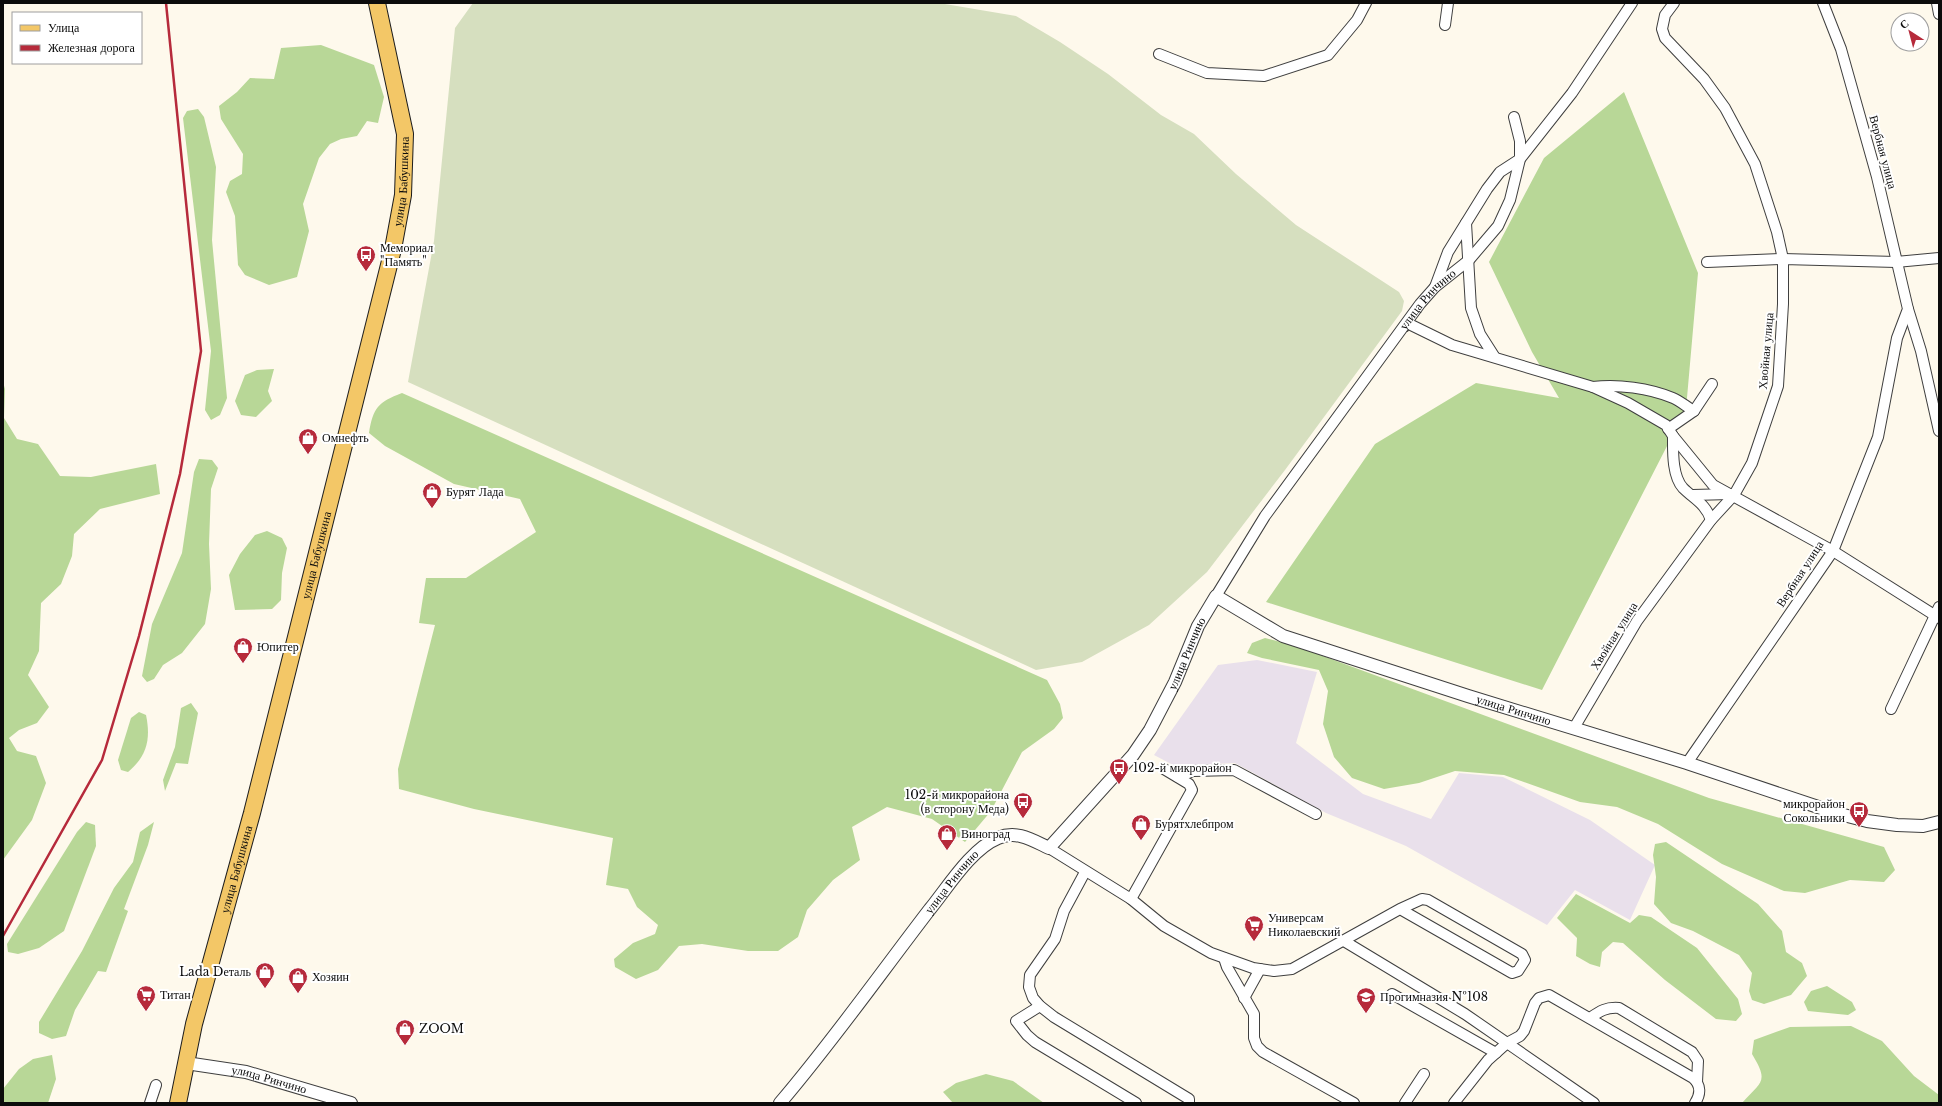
<svg xmlns="http://www.w3.org/2000/svg" width="1942" height="1106" font-family="'Libre Baskerville',serif">
<style>
.industrial{fill:#e9e0eb}
.forest{fill:#b8d797}
.cemetery{fill:#d6dfbf}
.lines{fill:none;stroke-linecap:round;stroke-linejoin:round}
.minor-casing{stroke:#3f3f3f;stroke-width:12}
.tertiary-casing{stroke:#3f3f3f;stroke-width:14}
.primary-casing{stroke:#1d1d1d;stroke-width:18}
.minor{stroke:#fff;stroke-width:10}
.tertiary{stroke:#fff;stroke-width:12}
.primary{stroke:#f3c767;stroke-width:16}
.rail{stroke:#b62a3b;stroke-width:2.5}
.labels{text-anchor:middle;stroke-width:4;stroke-linejoin:round;paint-order:stroke}
.street-label{font-size:12px;fill:#0c0c0c;stroke:#fff}
.poi-label{font-size:12px;fill:#0c0c0c;stroke:#fff;text-anchor:start}
</style>
<rect width="100%" height="100%" fill="#fef9ec"/>
<path class="industrial" d="M 1257,660 L 1317,672 L 1296,743 L 1363,794 L 1431,819 L 1459,773 L 1503,777 L 1590,820 L 1655,865 L 1630,920 L 1575,890 L 1547,925 L 1406,846 L 1326,813 L 1235,763 L 1175,766 L 1154,755 L 1218,665 Z"/>
<g class="forest">
<path d="M 321,45 L 374,65 L 384,97 L 378,123 L 367,121 L 357,136 L 341,139 L 330,144 L 319,158 L 303,204 L 309,231 L 297,277 L 269,285 L 245,275 L 238,265 L 235,216 L 226,192 L 230,181 L 242,174 L 243,154 L 221,119 L 219,106 L 237,92 L 250,78 L 274,79 L 281,48 Z"/>
<path d="M 1624,92 L 1698,273 L 1686,409 L 1542,690 L 1266,602 L 1375,444 L 1476,383 L 1559,398 L 1532,352 L 1489,262 L 1544,158 Z"/>
<path d="M 198,109 L 204,117 L 216,167 L 212,240 L 227,398 L 220,415 L 211,420 L 205,410 L 211,351 L 183,118 L 187,111 Z"/>
<path d="M 274,369 L 268,391 L 272,401 L 256,417 L 241,415 L 235,401 L 245,375 L 257,370 Z"/>
<path d="M 3,382 L 5,389 L 4,418 L 17,439 L 38,444 L 60,476 L 91,477 L 156,464 L 160,494 L 100,509 L 74,534 L 72,556 L 61,584 L 41,603 L 39,651 L 28,675 L 49,707 L 37,723 L 19,730 L 9,738 L 17,751 L 36,756 L 46,783 L 32,820 L 3,860 Z"/>
<path d="M 402,393 L 1047,680 L 1060,704 L 1063,718 L 1054,729 L 1022,752 L 991,811 L 965,842 L 932,819 L 887,807 L 852,827 L 860,860 L 833,880 L 807,910 L 798,937 L 778,951 L 748,951 L 702,944 L 679,946 L 658,970 L 636,979 L 615,967 L 614,959 L 633,943 L 655,934 L 658,925 L 637,907 L 628,889 L 606,885 L 613,838 L 474,809 L 399,789 L 398,769 L 435,625 L 419,623 L 426,578 L 466,578 L 536,532 L 520,499 L 454,484 L 385,446 L 369,433 C 373,408 378,402 402,393 Z"/>
<path d="M 199,459 L 212,460 L 218,468 L 211,489 L 209,544 L 211,589 L 205,624 L 182,653 L 163,665 L 154,679 L 147,682 L 142,676 L 152,624 L 182,553 L 194,472 Z"/>
<path d="M 267,531 L 282,538 L 287,548 L 282,573 L 281,600 L 272,609 L 235,610 L 229,575 L 240,554 L 255,535 Z"/>
<path d="M 1265,638 L 1293,645 L 1709,798 L 1884,847 L 1895,870 L 1884,882 L 1850,880 L 1805,893 L 1784,891 L 1722,864 L 1658,824 L 1617,807 L 1580,802 L 1504,775 L 1455,771 L 1419,783 L 1384,789 L 1352,778 L 1334,757 L 1323,724 L 1328,691 L 1319,670 L 1262,658 L 1247,653 L 1252,643 Z"/>
<path d="M 191,703 L 198,713 L 188,764 L 176,763 L 165,791 L 163,780 L 175,747 L 181,708 Z"/>
<path d="M 139,712 L 146,715 C 151,739 147,756 128,772 L 121,770 L 118,760 L 131,718 Z"/>
<path d="M 86,822 L 95,825 L 96,846 L 64,931 L 39,948 L 18,954 L 8,952 L 7,944 L 77,832 Z"/>
<path d="M 154,822 L 148,845 L 124,909 L 128,911 L 106,972 L 98,971 L 75,1010 L 66,1036 L 52,1039 L 39,1033 L 39,1022 L 82,951 L 114,888 L 133,862 L 140,832 Z"/>
<path d="M 1666,842 L 1758,904 L 1782,931 L 1786,952 L 1802,963 L 1807,976 L 1791,995 L 1764,1004 L 1752,1000 L 1749,991 L 1752,973 L 1739,955 L 1693,931 L 1671,923 L 1654,904 L 1656,877 L 1653,855 L 1655,844 Z"/>
<path d="M 1576,894 L 1630,923 L 1639,915 L 1651,917 L 1697,948 L 1738,999 L 1742,1014 L 1736,1021 L 1716,1019 L 1665,980 L 1623,943 L 1613,942 L 1602,952 L 1600,967 L 1590,964 L 1576,956 L 1577,938 L 1557,918 Z"/>
<path d="M 1827,986 L 1852,1002 L 1856,1010 L 1848,1015 L 1808,1011 L 1804,1002 L 1811,991 Z"/>
<path d="M 1851,1026 L 1882,1041 L 1914,1076 L 1939,1095 L 1939,1103 L 1742,1103 C 1762,1081 1769,1082 1752,1054 L 1754,1040 L 1790,1027 Z"/>
<path d="M 52,1055 L 56,1079 L 48,1103 L 3,1103 L 3,1089 L 19,1069 L 33,1059 Z"/>
<path d="M 986,1074 L 1013,1081 L 1044,1103 L 953,1103 L 943,1092 L 956,1083 Z"/>
</g>
<path class="cemetery" d="M 473,3 L 939,3 L 1016,16 L 1060,42 L 1108,74 L 1161,115 L 1194,134 L 1236,174 L 1296,225 L 1399,292 L 1404,301 L 1402,311 L 1285,470 L 1207,572 L 1149,625 L 1082,662 L 1036,670 L 408,382 L 434,241 L 455,28 Z"/>
<g class="lines">
<g class="minor-casing">
<g id="minor">
<path d="M 1937,3 L 1939,14"/>
<path d="M 1445,25 L 1448,3"/>
<path d="M 1159,54 L 1207,73 L 1264,76 L 1328,55 L 1357,20 L 1366,3"/>
<path d="M 1466,223 L 1471,308 L 1480,334 L 1494,356"/>
<path d="M 1707,262 L 1783,259 L 1896,262 L 1939,258"/>
<path d="M 1435,287 L 1448,252 L 1487,189 L 1500,172 L 1520,159 L 1520,141 L 1514,117"/>
<path d="M 1908,309 L 1921,351 L 1939,431"/>
<path d="M 1407,323 L 1452,345 L 1593,387 L 1628,403 L 1666,425 L 1673,436 L 1713,485 L 1833,551 L 1939,618"/>
<path d="M 1593,387 C 1618,384 1649,388 1673,398 C 1680,401 1687,407 1694,411"/>
<path d="M 1668,429 L 1694,411 L 1712,384"/>
<path d="M 1673,436 C 1673,451 1672,476 1683,488 C 1694,499 1706,504 1711,520"/>
<path d="M 1693,495 L 1730,494"/>
<path id="s1" d="M 1216,596 L 1265,516 L 1420,304 L 1435,287 L 1469,260 L 1498,226 L 1510,200 L 1520,159 L 1572,93 L 1632,3"/>
<path d="M 1891,709 L 1939,607"/>
<path d="M 1574,728 L 1637,621 L 1711,520 L 1734,495 L 1752,463 L 1778,386 L 1783,304 L 1783,259 L 1777,232 L 1755,164 L 1725,108 L 1704,79 L 1665,38 L 1662,29 L 1665,15 L 1674,3"/>
<path d="M 1687,763 L 1833,551 L 1878,437 L 1897,338 L 1908,309 L 1877,177 L 1841,49 L 1823,3"/>
<path d="M 1178,777 L 1193,771 L 1234,770 L 1316,814"/>
<path d="M 1049,848 L 1131,899 L 1164,926 L 1211,953 L 1253,968 L 1274,971 L 1292,969 L 1400,909 L 1512,973 L 1518,971 L 1525,960 L 1522,954 L 1428,900 L 1422,899 L 1400,909"/>
<path d="M 1085,872 L 1064,911 L 1055,939 L 1030,975 L 1029,987 L 1033,998 L 1040,1006 L 1054,1017 L 1189,1099 L 1189,1103"/>
<path d="M 1131,899 L 1192,790 L 1189,784 L 1164,769"/>
<path d="M 1344,941 L 1465,1014 L 1594,1103"/>
<path d="M 1224,958 L 1227,967 L 1254,1014 L 1254,1038 L 1257,1046 L 1263,1052 L 1354,1103"/>
<path d="M 1392,994 L 1496,1053"/>
<path d="M 1244,998 L 1260,969"/>
<path d="M 1040,1006 L 1016,1021 L 1027,1035 L 1035,1042 L 1136,1103"/>
<path d="M 1590,1018 C 1600,1011 1606,1007 1619,1008 L 1692,1052 L 1698,1061 L 1697,1082"/>
<path d="M 150,1103 L 156,1085"/>
<path d="M 1405,1103 L 1424,1074"/>
<path d="M 1454,1103 L 1488,1060 L 1507,1043 L 1520,1036 L 1524,1031 L 1535,1003 L 1539,998 L 1549,995 L 1693,1078 C 1701,1085 1701,1094 1695,1103"/>
</g>
</g>
<g class="tertiary-casing">
<g id="tertiary">
<path id="s2" d="M 186,1063 L 246,1072 L 351,1103"/>
<path id="s3" d="M 780,1103 C 833,1041 880,974 930,909 C 948,887 971,849 998,838 C 1017,830 1032,840 1049,848 L 1133,755 L 1150,730 L 1175,682 L 1198,626 L 1216,596 L 1283,636 L 1468,696 L 1687,763 L 1836,813 L 1867,821 L 1897,825 L 1923,826 L 1939,822"/>
</g>
</g>
<g class="primary-casing">
<g id="primary">
<path id="s4" d="M 178,1103 L 194,1024 L 252,813 L 393,249 L 403,195 L 405,134 L 377,3"/>
</g>
</g>
<use href="#minor" class="minor"/>
<use href="#tertiary" class="tertiary"/>
<use href="#primary" class="primary"/>
<path class="rail" d="M 3,936 L 102,760 L 139,636 L 180,474 L 186,439 L 201,351 L 166,3"/>
</g>
<defs>
<g id="bus-pin" transform="scale(1)"><path d="M0 17L-7.5 6A9.5 9.5 0 1 1 7.5 6Z" fill="#b62a3b" stroke="#fff"/><path d="M-5-6H5V4H4V6H2V4H-2V6H-4V4H-5ZM-3.5-4V0h7V-4ZM-3.5 1.2v1.5H-2V1.2ZM2 1.2v1.5H3.5V1.2Z" fill="#fff"/></g>
<g id="shop-pin" transform="scale(1)"><path d="M0 17L-7.5 6A9.5 9.5 0 1 1 7.5 6Z" fill="#b62a3b" stroke="#fff"/><path d="M-5-2.5h2.3a2.7 3.5 0 0 1 5.4 0H5L5.5 6h-11ZM-1.5-2.5h3a1.5 2.3 0 0 0-3 0Z" fill="#fff"/></g>
<g id="supermarket-pin" transform="scale(1)"><path d="M0 17L-7.5 6A9.5 9.5 0 1 1 7.5 6Z" fill="#b62a3b" stroke="#fff"/><path d="M-6-5.5h2.5l.6 2H6L4.5 2H-2.5L-4.4-4H-6ZM-1.5 3.2a1.3 1.3 0 1 0 .1 0ZM3 3.2a1.3 1.3 0 1 0 .1 0Z" fill="#fff"/></g>
<g id="school-pin" transform="scale(1)"><path d="M0 17L-7.5 6A9.5 9.5 0 1 1 7.5 6Z" fill="#b62a3b" stroke="#fff"/><path d="M0-5L7-2L0 1L-7-2ZM-4 1L0 2.5L4 1V4Q0 6-4 4Z" fill="#fff"/></g>
</defs>
<g fill-rule="evenodd">
<use href="#bus-pin" x="366" y="255"/>
<use href="#shop-pin" x="308" y="438"/>
<use href="#shop-pin" x="432" y="492"/>
<use href="#shop-pin" x="243" y="647"/>
<use href="#bus-pin" x="1119" y="768"/>
<use href="#bus-pin" x="1023" y="802"/>
<use href="#bus-pin" x="1859" y="811"/>
<use href="#shop-pin" x="1141" y="824"/>
<use href="#shop-pin" x="947" y="834"/>
<use href="#supermarket-pin" x="1254" y="925"/>
<use href="#shop-pin" x="265" y="972"/>
<use href="#shop-pin" x="298" y="977"/>
<use href="#supermarket-pin" x="146" y="995"/>
<use href="#school-pin" x="1366" y="997"/>
<use href="#shop-pin" x="405" y="1029"/>
</g>
<g class="labels">
<g class="street-label">
<text transform="translate(1883 152) rotate(75)" y="4">Вербная улица</text>
<text dy="4" stroke="none"><textPath href="#s4" startOffset="949">улица Бабушкина</textPath></text>
<text dy="4" stroke="none"><textPath href="#s1" startOffset="365">улица Ринчино</textPath></text>
<text transform="translate(1766 351) rotate(-85)" y="4">Хвойная улица</text>
<text dy="4" stroke="none"><textPath href="#s4" startOffset="565">улица Бабушкина</textPath></text>
<text transform="translate(1800 574) rotate(-57)" y="4">Вербная улица</text>
<text transform="translate(1614 636) rotate(-58)" y="4">Хвойная улица</text>
<text dy="4" stroke="none"><textPath href="#s3" startOffset="639">улица Ринчино</textPath></text>
<text dy="4" stroke="none"><textPath href="#s3" startOffset="1024">улица Ринчино</textPath></text>
<text dy="4" stroke="none"><textPath href="#s4" startOffset="241">улица Бабушкина</textPath></text>
<text dy="4" stroke="none"><textPath href="#s3" startOffset="280">улица Ринчино</textPath></text>
<text dy="4" stroke="none"><textPath href="#s2" startOffset="85">улица Ринчино</textPath></text>
</g>
<g class="poi-label">
<text x="380" y="252">Мемориал<tspan x="380" dy="14">"Память"</tspan></text>
<text x="322" y="442">Омнефть</text>
<text x="446" y="496">Бурят Лада</text>
<text x="257" y="651">Юпитер</text>
<text x="1133" y="772">102-й микрорайон</text>
<text x="1009" y="799" text-anchor="end">102-й микрорайона<tspan x="1009" dy="14">(в сторону Меда)</tspan></text>
<text x="1845" y="808" text-anchor="end">микрорайон<tspan x="1845" dy="14">Сокольники</tspan></text>
<text x="1155" y="828">Бурятхлебпром</text>
<text x="961" y="838">Виноград</text>
<text x="1268" y="922">Универсам<tspan x="1268" dy="14">Николаевский</tspan></text>
<text x="251" y="976" text-anchor="end">Lada Dеталь</text>
<text x="312" y="981">Хозяин</text>
<text x="160" y="999">Титан</text>
<text x="1380" y="1001">Прогимназия №108</text>
<text x="419" y="1033">ZOOM</text>
</g>
</g>
<rect width="1942" height="1106" fill="none" stroke="#0c0c0c" stroke-width="8"/>
<rect x="12" y="12" width="130" height="52" fill="#ffffff" stroke="#9e9e9e"/>
<rect x="20" y="25" width="20" height="6" fill="#f3c767" stroke="#9e9e9e"/>
<text x="48" y="32" font-size="12" fill="#0c0c0c">Улица</text>
<rect x="20" y="45" width="20" height="6" fill="#b62a3b" stroke="#9e9e9e"/>
<text x="48" y="52" font-size="12" fill="#0c0c0c">Железная дорога</text>
<g transform="translate(1910 32) rotate(324)"><circle r="19" fill="#ffffff" stroke="#9e9e9e"/>
<path d="M0-3L7 15L0 10L-7 15Z" fill="#b62a3b"/>
<text y="-6" font-size="11" font-weight="bold" text-anchor="middle" fill="#0c0c0c">С</text>
</g>
</svg>
